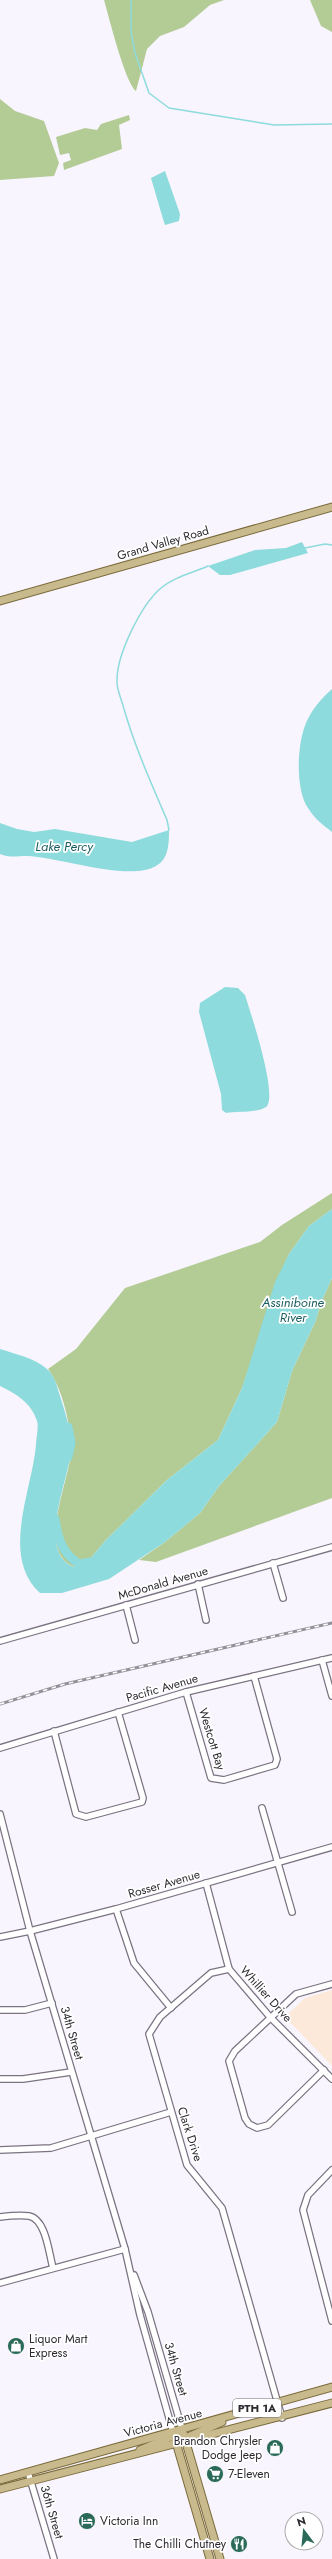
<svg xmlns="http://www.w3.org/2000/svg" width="332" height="2559" font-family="Jost,sans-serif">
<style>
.education{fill:#fce9d9}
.forest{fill:#b3cb95}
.water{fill:#8ddbdc}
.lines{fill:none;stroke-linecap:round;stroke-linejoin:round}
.stream{stroke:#8ddbdc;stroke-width:1.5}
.river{stroke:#8ddbdc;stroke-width:9}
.minor-casing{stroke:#7a7381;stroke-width:8}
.major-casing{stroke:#7a6a3a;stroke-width:9}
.minor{stroke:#fff;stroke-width:5.5}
.major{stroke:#c8ba8c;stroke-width:7}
.rail-casing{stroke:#949198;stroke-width:3}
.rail{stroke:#fff;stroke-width:1.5;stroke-dasharray:4.5;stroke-linecap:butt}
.labels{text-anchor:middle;stroke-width:3.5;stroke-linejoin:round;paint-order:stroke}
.shield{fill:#fff;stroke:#6c6a6e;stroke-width:1}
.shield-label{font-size:11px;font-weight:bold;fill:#2d2a30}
.street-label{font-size:12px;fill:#2d2a30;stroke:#fff}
.poi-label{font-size:12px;fill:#2d2a30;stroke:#fff;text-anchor:start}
.water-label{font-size:13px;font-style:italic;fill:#1c5e60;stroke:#fff}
</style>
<rect width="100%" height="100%" fill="#f9f5fe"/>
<path class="education" d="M 332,1990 L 332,2066 L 285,2017 L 305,1998 Z"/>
<g class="forest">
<path d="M 104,0 L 224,0 L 210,5 L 184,27 L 160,36 L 147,49 L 136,91 C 125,82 109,17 104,0 Z"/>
<path d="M 310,0 L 332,0 L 332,32 L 321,26 Z"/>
<path d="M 0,99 L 15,111 L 44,121 L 59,163 L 54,176 L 0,180 Z"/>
<path d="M 129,115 L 130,120 L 119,125 L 122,149 L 64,170 L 63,163 L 71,160 L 69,153 L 60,155 L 56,137 L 85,128 L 97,130 L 101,124 Z"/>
<path d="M 332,1193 L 332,1209 L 309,1226 L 289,1254 L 242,1388 L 218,1440 L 167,1480 L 105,1541 L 90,1559 L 74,1567 C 35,1551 70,1481 71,1451 C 71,1425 63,1390 48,1369 L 76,1349 L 125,1288 L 260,1242 L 282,1225 Z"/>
<path d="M 332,1278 L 332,1498 L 156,1562 L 139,1560 L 165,1542 L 200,1513 L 219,1486 L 277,1422 L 292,1371 L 316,1320 L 320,1305 Z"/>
</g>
<g class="water">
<path d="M 165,171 L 180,214 L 179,221 L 165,225 L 163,219 L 151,178 Z"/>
<path d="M 302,542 L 308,553 L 230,575 L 220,575 L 208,566 L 255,550 L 286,548 Z"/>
<path d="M 332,689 L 332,832 C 323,825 314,818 308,808 C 295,789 297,744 306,723 C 312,709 321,699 332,689 Z"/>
<path d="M 0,823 L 17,829 L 34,832 L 55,829 L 132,842 L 169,830 C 169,843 169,859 156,866 C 128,882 60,857 27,856 C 16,856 10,858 0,854 Z"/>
<path d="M 225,987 L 238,988 L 245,995 C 250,1011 279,1097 266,1107 C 257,1113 237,1111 226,1113 L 222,1110 L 221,1094 L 199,1012 L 200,1003 Z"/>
<path d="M 332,1209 L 332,1278 L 320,1305 L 316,1320 L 292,1371 L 277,1422 L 219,1486 L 200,1513 L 165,1542 L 109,1579 L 62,1593 L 40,1593 C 0,1556 32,1491 36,1445 C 36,1438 39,1427 37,1421 C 31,1402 16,1394 0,1386 L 0,1349 C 15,1354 35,1358 47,1369 C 55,1376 57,1387 60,1396 C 66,1415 72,1433 71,1452 C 68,1481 36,1553 74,1567 L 90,1559 L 105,1541 L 167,1480 L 218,1440 L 242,1388 L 275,1282 L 289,1254 L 309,1226 Z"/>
</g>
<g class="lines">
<g class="stream">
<path d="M 131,0 L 131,32 L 135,53 L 149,93 L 169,108 L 274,125 L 332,124"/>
<path d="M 305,548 L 325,544 L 332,545"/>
<path d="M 169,830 L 167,820 C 151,783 135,747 124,709 C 122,700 116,689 117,680 C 117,654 141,605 161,588 C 174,577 192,573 208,566"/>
</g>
<g class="river">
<path d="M 68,1427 L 71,1443 L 68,1457"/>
<path d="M 55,1519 C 58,1539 62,1553 79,1564 L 91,1562"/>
</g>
<g class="minor-casing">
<g id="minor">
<path d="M 273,1563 L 283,1598"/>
<path d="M 198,1584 L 206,1620"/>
<path d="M 126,1605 L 135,1640"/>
<path d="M 0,1641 L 332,1547"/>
<path d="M 322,1660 L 332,1696"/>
<path d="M 186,1692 L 211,1778 L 224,1780 L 275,1765 L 277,1759 L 254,1676"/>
<path d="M 54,1731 L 76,1814 L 86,1817 L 142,1802 L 143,1798 L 118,1712"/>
<path d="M 0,1748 L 186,1692 L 332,1658"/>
<path d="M 262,1808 L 292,1912"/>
<path d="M 0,1814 L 30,1931 L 125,2249 L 140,2315 L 173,2432"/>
<path d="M 206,1883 L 229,1969 L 270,2017 L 332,2079"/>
<path d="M 116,1909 L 134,1963 L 171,2008"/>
<path d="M 0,1937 L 30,1931 L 116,1909 L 332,1847"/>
<path d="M 229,1969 L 211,1973 L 160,2017 L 149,2034 L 187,2165 L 222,2208 L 282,2418"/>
<path d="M 0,2010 L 25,2010 L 52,2003"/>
<path d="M 324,2070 L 268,2125 L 257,2128 L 249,2124 L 245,2118 L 229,2061 L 235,2051 L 296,1994 L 332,1984"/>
<path d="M 0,2079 L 23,2079 L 71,2072"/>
<path d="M 0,2150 L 51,2148 L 171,2112"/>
<path d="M 332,2170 L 308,2195 L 303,2210 L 332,2321"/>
<path d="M 0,2217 C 9,2216 20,2215 29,2216 C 46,2219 49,2254 53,2268"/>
<path d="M 134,2275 L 148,2312 L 182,2429"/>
<path d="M 0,2283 L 125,2249"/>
<path d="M 28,2472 L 54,2559"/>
</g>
</g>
<g class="major-casing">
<g id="major">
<path d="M 0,601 L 332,507"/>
<path d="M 182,2429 L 220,2559"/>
<path d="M 173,2432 L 210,2559"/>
<path d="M 181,2440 L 222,2422"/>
<path d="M 140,2450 L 178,2434"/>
<path d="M 0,2480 L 332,2387"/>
<path d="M 0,2489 L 332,2403"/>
</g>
</g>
<use href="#minor" class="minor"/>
<use href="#major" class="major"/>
<g class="rail-casing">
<path id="rail" d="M 0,1704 L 65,1684 L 332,1623"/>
</g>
<use href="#rail" class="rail"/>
</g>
<defs>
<g id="shop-disc" transform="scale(0.9)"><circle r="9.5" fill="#2b6a58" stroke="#fff"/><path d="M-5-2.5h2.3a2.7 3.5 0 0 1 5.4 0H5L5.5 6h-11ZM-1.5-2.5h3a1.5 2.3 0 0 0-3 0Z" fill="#fff"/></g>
<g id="supermarket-disc" transform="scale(0.9)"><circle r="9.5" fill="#2b6a58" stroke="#fff"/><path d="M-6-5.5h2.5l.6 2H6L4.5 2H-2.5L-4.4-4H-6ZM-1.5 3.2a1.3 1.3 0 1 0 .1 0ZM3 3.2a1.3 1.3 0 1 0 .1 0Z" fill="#fff"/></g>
<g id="hotel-disc" transform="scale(0.9)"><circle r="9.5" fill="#2b6a58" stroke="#fff"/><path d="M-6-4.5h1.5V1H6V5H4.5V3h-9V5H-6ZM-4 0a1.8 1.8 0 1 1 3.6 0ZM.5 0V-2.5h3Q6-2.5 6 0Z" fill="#fff"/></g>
<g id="restaurant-disc" transform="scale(0.9)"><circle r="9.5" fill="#2b6a58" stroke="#fff"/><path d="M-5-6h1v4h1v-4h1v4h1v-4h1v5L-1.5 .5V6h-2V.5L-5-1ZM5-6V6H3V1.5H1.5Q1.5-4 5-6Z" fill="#fff"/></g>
</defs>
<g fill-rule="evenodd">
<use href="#shop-disc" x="16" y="2346"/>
<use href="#shop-disc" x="275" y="2448"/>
<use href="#supermarket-disc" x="215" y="2474"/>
<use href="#hotel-disc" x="87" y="2521"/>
<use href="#restaurant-disc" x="239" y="2544"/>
</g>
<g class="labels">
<rect class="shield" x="233" y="2399" width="48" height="18" rx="3"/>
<g class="shield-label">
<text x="257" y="2412">PTH 1A</text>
</g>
<g class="street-label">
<text transform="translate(163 543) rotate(-16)" y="4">Grand Valley Road</text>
<text transform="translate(163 1583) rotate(-16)" y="4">McDonald Avenue</text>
<text transform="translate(162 1688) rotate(-16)" y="4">Pacific Avenue</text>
<text transform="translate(212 1739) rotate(73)" y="4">Westcott Bay</text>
<text transform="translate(164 1884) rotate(-16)" y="4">Rosser Avenue</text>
<text transform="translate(266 1994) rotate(48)" y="4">Whillier Drive</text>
<text transform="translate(72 2033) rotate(74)" y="4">34th Street</text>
<text transform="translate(190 2134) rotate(72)" y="4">Clark Drive</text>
<text transform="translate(176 2369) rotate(74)" y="4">34th Street</text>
<text transform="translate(163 2423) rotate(-15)" y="4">Victoria Avenue</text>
<text transform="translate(52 2512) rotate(74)" y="4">36th Street</text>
</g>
<g class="poi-label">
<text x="29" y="2343">Liquor Mart<tspan x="29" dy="14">Express</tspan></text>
<text x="262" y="2445" text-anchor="end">Brandon Chrysler<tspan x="262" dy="14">Dodge Jeep</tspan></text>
<text x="228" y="2478">7-Eleven</text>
<text x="100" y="2525">Victoria Inn</text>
<text x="226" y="2548" text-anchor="end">The Chilli Chutney</text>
</g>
<g class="water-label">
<text x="64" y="851">Lake Percy</text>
<text x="293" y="1307">Assiniboine<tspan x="293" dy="15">River</tspan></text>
</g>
</g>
<g transform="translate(304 2531) rotate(344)"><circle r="19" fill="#ffffff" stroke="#abaaac"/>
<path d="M0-3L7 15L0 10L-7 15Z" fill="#2b6a58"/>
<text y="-6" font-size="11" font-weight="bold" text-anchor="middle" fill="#2d2a30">N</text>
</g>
</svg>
